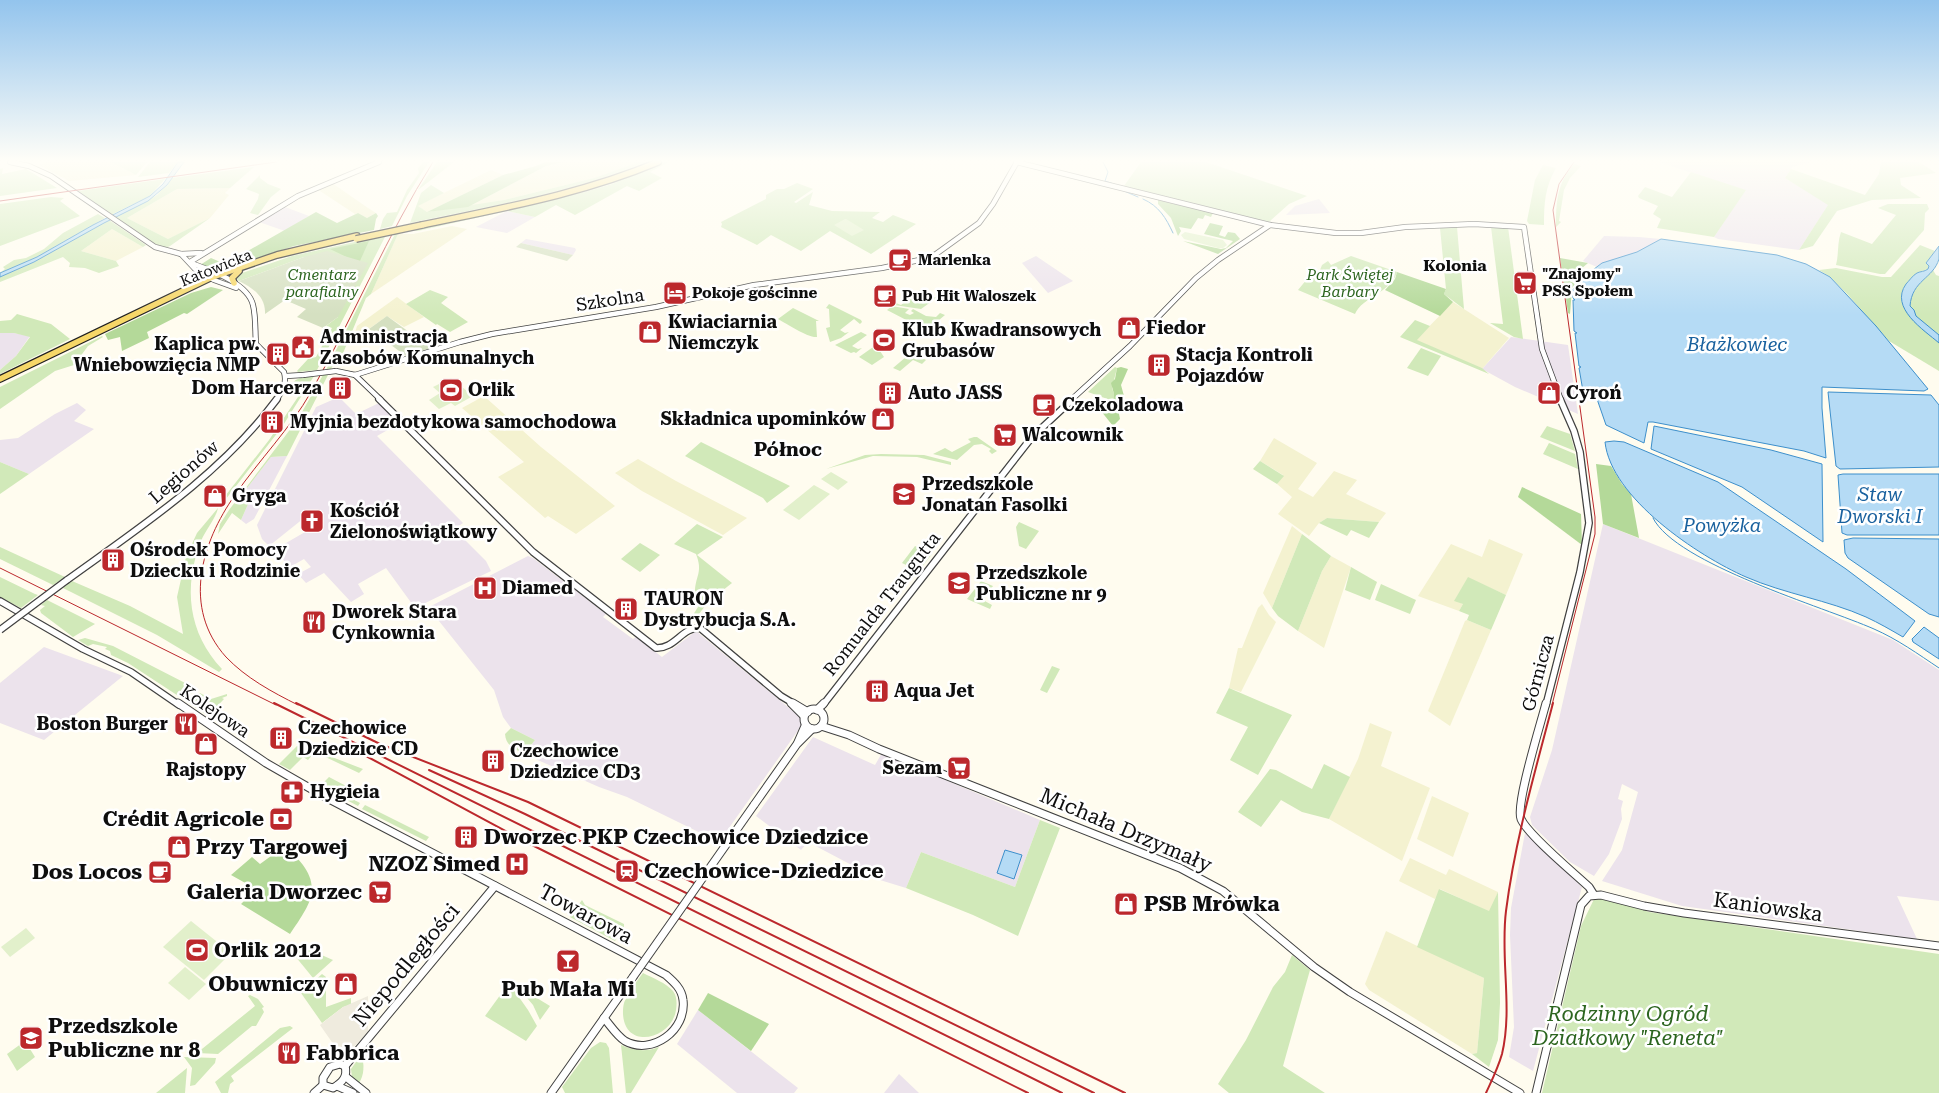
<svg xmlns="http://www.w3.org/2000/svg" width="1939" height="1093" font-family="'Roboto Serif',serif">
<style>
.industrial{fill:#ece3ec}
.farmland{fill:#f4f2d0}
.green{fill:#d1e9b9}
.forest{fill:#b4d999}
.cemetery{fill:#d5e0c1}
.pitch{fill:#e2f0cb}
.plaza{fill:#efebde}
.water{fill:#b5dbf5;stroke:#3d8fcb}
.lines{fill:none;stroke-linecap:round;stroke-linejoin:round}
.stream{stroke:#3d8fcb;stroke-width:1}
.minor-far2-casing{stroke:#414141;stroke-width:6}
.minor-far1-casing{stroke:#414141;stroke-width:8}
.minor-casing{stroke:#414141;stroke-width:9}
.major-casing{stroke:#1f1f1f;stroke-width:8}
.minor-far2{stroke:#fff;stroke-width:4.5}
.minor-far1{stroke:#fff;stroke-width:5.5}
.minor{stroke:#fff;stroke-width:7}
.major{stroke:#f6d768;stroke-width:5.5}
.rail-far1{stroke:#bc282c;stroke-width:1}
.rail{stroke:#bc282c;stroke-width:2}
.minor-bridge-far2-casing{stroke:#414141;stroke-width:6;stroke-linecap:butt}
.minor-bridge-far1-casing{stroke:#414141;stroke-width:8;stroke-linecap:butt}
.minor-bridge-casing{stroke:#414141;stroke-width:9;stroke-linecap:butt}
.major-bridge-casing{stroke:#1f1f1f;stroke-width:8;stroke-linecap:butt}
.minor-bridge-far2{stroke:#fff;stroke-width:4.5}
.minor-bridge-far1{stroke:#fff;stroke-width:5.5}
.minor-bridge{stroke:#fff;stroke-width:7}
.major-bridge{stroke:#f6d768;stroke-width:5.5}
.labels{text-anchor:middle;stroke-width:5;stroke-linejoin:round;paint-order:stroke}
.far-poi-label{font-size:15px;font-weight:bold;fill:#0e0e0e;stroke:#fff;text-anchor:start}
.far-street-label{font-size:15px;fill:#0e0e0e;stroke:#fff}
.far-park-label{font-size:15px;font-style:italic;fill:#2c651f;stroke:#fff}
.far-neighbourhood-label{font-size:16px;font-weight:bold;fill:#0e0e0e;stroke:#fff}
.street-label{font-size:18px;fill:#0e0e0e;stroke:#fff}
.poi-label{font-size:18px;font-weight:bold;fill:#0e0e0e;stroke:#fff;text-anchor:start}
.water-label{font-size:19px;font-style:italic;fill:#19619e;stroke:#fff}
.neighbourhood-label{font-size:19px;font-weight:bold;fill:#0e0e0e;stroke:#fff}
.near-poi-label{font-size:21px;font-weight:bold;fill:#0e0e0e;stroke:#fff;text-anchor:start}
.near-street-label{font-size:21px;fill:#0e0e0e;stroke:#fff}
.near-park-label{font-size:21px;font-style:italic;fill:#2c651f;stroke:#fff}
</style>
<rect width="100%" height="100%" fill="#fffcef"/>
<g class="industrial">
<path d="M 1659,162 L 1808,162 L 1809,163 L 1792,167 L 1785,178 L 1829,204 L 1799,250 L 1718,239 L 1714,237 L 1745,190 Z"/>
<path d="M 1319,199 L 1330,213 L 1286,215 L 1295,206 Z"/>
<path d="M 285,207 L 309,216 L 285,231 L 259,222 Z"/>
<path d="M 507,211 L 535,217 L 507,233 L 476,227 Z"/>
<path d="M 1604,236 L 1639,237 L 1661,239 L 1637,252 L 1602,263 L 1597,267 L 1583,261 Z"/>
<path d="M 526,239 L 575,248 L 576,250 L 573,255 L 521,243 Z"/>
<path d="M 1036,256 L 1073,281 L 1048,293 L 1022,263 Z"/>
<path d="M 0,333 L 14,333 L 30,336 L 16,356 L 0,370 Z"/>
<path d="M 1511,337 L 1568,345 L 1578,414 L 1515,387 L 1482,369 Z"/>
<path d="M 339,397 L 356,414 L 379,403 L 400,423 L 377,436 L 463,523 L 454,529 L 486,561 L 491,571 L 415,608 L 386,568 L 358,584 L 364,594 L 351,602 L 324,573 L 306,583 L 298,574 L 311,567 L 304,559 L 290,567 L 274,550 L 324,521 L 314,510 L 269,546 L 262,539 L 257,525 L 316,407 Z"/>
<path d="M 77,403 L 86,410 L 74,421 L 94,429 L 29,474 L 0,462 L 0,440 L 18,438 L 55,414 Z"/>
<path d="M 287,456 L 254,519 L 246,524 L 241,520 L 249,502 L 244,492 L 271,457 Z"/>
<path d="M 1603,524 L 1893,640 L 1939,670 L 1939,901 L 1897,896 L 1917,939 L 1682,906 L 1602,881 L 1622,850 L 1638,792 L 1622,784 L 1618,799 L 1623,801 L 1621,809 L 1622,819 L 1609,854 L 1594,876 L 1570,862 L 1532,825 L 1530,817 L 1552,750 Z"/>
<path d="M 528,556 L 533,558 L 606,614 L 603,617 L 633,639 L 636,637 L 662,657 L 696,631 L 800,717 L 802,725 L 719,842 L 627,797 L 599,787 L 524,754 L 535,740 L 511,728 L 503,717 L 494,690 L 431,611 L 431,606 Z"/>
<path d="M 44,647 L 123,676 L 44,740 L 0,723 L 0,683 Z"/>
<path d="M 813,737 L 875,765 L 882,753 L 1040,820 L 1015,887 L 921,852 L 906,888 L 880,880 L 808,842 L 801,850 L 756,816 Z"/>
<path d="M 1525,833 L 1582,887 L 1533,1071 L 1509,1057 L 1514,1027 L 1510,935 L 1511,908 Z"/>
<path d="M 698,1010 L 798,1088 L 794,1093 L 737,1093 L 677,1044 Z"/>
<path d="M 899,1074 L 919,1093 L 884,1093 Z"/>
</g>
<g class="farmland">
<path d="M 46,162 L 111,162 L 136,175 L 69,181 L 39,165 Z"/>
<path d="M 563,162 L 639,162 L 594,178 L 504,200 L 468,207 L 546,166 Z"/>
<path d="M 491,170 L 503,175 L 427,212 L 417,206 Z"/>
<path d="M 332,183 L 368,208 L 376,213 L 367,218 L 358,213 L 355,214 L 317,189 Z"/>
<path d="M 230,188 L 225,193 L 229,195 L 210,218 L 168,239 L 127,218 L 177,189 Z"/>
<path d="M 452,226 L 467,229 L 371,294 L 398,234 L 413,234 Z"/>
<path d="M 112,229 L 143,247 L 116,261 L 81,251 Z"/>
<path d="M 397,297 L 424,317 L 404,327 L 387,316 L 353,340 L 357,326 Z"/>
<path d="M 1453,302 L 1509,338 L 1482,369 L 1416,340 Z"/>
<path d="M 484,396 L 541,447 L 615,506 L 576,534 L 548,516 L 545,518 L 498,477 L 524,462 L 462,408 Z"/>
<path d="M 1274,438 L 1317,463 L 1298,489 L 1313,497 L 1334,471 L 1357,480 L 1346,494 L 1386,513 L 1379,522 L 1327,518 L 1319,523 L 1309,536 L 1278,514 L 1292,497 L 1277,484 L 1283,475 L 1260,461 Z"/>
<path d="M 638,459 L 676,481 L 747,518 L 723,535 L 642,491 L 615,473 Z"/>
<path d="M 1292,526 L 1302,534 L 1272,608 L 1263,593 Z"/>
<path d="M 1489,539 L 1523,554 L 1506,595 L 1468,578 L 1455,600 L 1463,604 L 1459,611 L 1418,596 L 1451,544 L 1482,557 Z"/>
<path d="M 1331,556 L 1351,567 L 1324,648 L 1298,631 L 1322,571 Z"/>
<path d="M 1262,604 L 1269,615 L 1276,622 L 1241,692 L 1229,688 L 1238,648 L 1242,648 L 1258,608 Z"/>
<path d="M 1467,620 L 1491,630 L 1450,726 L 1428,711 L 1465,621 Z"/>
<path d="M 1370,723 L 1392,732 L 1381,766 L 1430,788 L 1402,861 L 1329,819 L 1358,759 Z"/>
<path d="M 1432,796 L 1469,813 L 1453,857 L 1417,839 Z"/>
<path d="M 1410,858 L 1446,875 L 1449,869 L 1498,892 L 1490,912 L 1440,889 L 1435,899 L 1399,881 Z"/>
<path d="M 1386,931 L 1484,978 L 1477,1053 L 1472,1054 L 1369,990 L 1365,984 Z"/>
</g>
<g class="green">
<path d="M 111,162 L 147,162 L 136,175 Z"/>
<path d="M 150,162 L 178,162 L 169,173 L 138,177 Z"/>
<path d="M 423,162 L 429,162 L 407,196 L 392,226 L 380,229 L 383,219 L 387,213 L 397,212 L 407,190 L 419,173 L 418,168 Z"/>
<path d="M 437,162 L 454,162 L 418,190 Z"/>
<path d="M 639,162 L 646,162 C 571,193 489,206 410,223 L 421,193 L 431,185 L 444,193 L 418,206 L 427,212 L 504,200 L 594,178 Z"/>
<path d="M 664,162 L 669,162 L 650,172 L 662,178 L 639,191 L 627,186 L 575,215 L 556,205 L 535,217 L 507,211 L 418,231 L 408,230 L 585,192 L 612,184 Z"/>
<path d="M 1141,162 L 1206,162 L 1307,196 L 1289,204 L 1269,222 L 1124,186 Z"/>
<path d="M 1881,162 L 1919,162 L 1936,173 L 1900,178 L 1901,185 L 1921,198 L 1872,200 L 1837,211 L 1813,246 L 1799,250 L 1828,205 L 1785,178 L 1791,169 L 1865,195 L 1879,174 Z"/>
<path d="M 1574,164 L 1581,166 L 1570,178 L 1564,190 L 1559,221 L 1561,222 L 1556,227 C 1556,202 1557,183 1574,164 Z"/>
<path d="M 1543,165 L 1556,168 C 1545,187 1544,203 1544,225 L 1529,224 L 1527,221 L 1535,180 Z"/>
<path d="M 254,167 L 230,188 L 177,189 L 127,218 L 168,239 L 210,218 L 170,246 L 165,248 L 151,242 L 115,217 L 157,195 L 172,178 Z"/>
<path d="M 3,168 L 2,174 L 26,169 L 57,188 L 0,196 L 0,169 Z"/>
<path d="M 1691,172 L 1746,190 L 1714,237 L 1657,228 L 1661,219 L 1653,214 L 1658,206 L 1639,198 L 1638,196 L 1645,187 L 1672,197 Z"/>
<path d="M 260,175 L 260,178 L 268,184 L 281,189 L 271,197 L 258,215 L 250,213 L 258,199 L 259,194 L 246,189 Z"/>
<path d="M 165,179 L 150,196 L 111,215 L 78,191 Z"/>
<path d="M 797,183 L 813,189 L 794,202 L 796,203 L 813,192 L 809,205 L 832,211 L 880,212 L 872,218 L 883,222 L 893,215 L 916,224 L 871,254 L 830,231 L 801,251 L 771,235 L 757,245 L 721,227 L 722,224 L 721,222 L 766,199 L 766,195 L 777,189 L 784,189 Z"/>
<path d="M 51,197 L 64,198 L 60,201 L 80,216 L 0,246 L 0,204 Z"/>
<path d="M 1888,204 L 1927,204 L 1929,209 L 1925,213 L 1924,230 L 1885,274 L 1880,274 L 1836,265 C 1839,254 1837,243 1841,232 L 1872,244 L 1896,215 L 1878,208 Z"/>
<path d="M 98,214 L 105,218 L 37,257 L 0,273 L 5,269 L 3,267 L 14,260 L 26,258 L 44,249 L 63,233 Z"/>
<path d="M 109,220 L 146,245 L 143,247 L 112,229 L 81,251 L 116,261 L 119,266 L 99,273 L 85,268 L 69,267 L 70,263 L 63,257 L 0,282 L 0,277 L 34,262 Z"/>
<path d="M 1457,227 L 1464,309 L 1444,294 L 1446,289 L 1440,228 Z"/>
<path d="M 1491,227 L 1508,227 L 1523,339 L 1514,337 L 1490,323 L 1503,324 Z"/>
<path d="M 396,232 L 396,234 L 398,234 L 371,294 L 366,298 L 341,358 L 334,363 L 331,369 L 326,370 Z"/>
<path d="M 386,235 L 317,370 L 298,372 L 297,371 L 308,359 L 316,357 L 332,328 L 326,326 L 338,317 L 304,257 L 239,281 L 236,278 L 242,273 L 292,256 Z"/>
<path d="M 1920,245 L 1935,251 L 1926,263 L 1929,266 L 1928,269 L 1917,273 L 1907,283 L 1902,296 L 1902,301 L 1911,318 L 1939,343 L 1939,371 L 1889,341 L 1848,295 L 1830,277 L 1819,270 L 1836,268 L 1882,277 L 1891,277 Z"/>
<path d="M 1351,256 L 1397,272 C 1391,293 1362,297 1355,314 L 1298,290 L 1312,273 L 1320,270 L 1322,265 L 1328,261 L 1331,265 Z"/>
<path d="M 1933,270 L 1936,275 L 1939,276 L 1939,335 L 1916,316 L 1914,310 L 1910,306 C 1912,287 1921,283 1933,270 Z"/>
<path d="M 430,290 L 448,297 L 441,303 L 468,322 L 450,332 L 437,324 L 436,325 L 406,304 Z"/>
<path d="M 920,290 L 922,290 L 921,293 L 944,300 L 944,302 L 935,299 L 921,309 L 894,305 L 896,303 L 901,305 Z"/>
<path d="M 829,304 L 861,320 L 862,322 L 860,324 L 854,319 L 840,330 L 845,333 L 849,332 L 841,338 L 830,342 L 826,328 L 830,327 L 829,309 L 826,308 Z"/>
<path d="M 892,306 L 909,309 L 905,313 L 910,315 L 914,313 L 911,311 L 913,309 L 926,316 L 936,317 L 940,313 L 945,315 L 933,325 L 942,329 L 935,335 L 887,310 Z"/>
<path d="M 793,308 L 819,321 L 816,321 L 817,337 C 808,338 787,324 778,319 Z"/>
<path d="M 17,314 L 51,324 L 70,339 L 0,374 L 0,370 L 16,356 L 30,337 L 14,333 L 0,333 L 0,321 L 11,320 Z"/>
<path d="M 1415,320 L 1430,326 L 1417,340 L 1482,368 L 1489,374 L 1400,337 Z"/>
<path d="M 861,332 L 867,335 L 852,346 L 858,349 L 862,348 L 856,353 L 854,352 L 851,353 L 835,345 Z"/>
<path d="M 102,336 L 103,337 L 88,346 L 74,365 L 55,371 L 0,409 L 0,387 Z"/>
<path d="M 876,345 L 884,357 L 872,365 L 859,357 Z"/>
<path d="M 1421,348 L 1441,356 L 1428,376 L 1407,368 Z"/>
<path d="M 913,351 L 924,356 L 922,358 L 926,360 L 922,364 L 913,360 L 900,371 L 893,368 Z"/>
<path d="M 1115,367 L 1117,368 L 1112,388 L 1114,394 L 1113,401 L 1088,392 Z"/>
<path d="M 323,375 L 328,375 L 287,456 L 271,457 L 244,492 L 249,502 L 241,520 L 232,513 L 218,534 L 220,524 L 229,510 L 298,419 Z"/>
<path d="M 314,376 L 282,427 L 222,504 L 222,500 L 269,440 L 300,394 L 293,389 L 288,389 C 294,378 301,377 314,376 Z"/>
<path d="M 1547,426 L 1570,434 L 1575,451 L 1540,437 Z"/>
<path d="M 974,437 L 977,437 L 997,451 L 992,454 L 989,451 L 991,449 L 982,444 L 974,445 L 957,460 L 933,454 L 945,448 L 952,452 L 971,442 L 968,439 Z"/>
<path d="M 701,442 L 790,486 L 767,503 L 763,498 L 685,456 Z"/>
<path d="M 1549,443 L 1575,454 L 1578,469 L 1543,454 Z"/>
<path d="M 881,454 L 924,455 L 951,462 L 951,465 L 917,457 L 873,456 L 826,469 L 865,455 Z"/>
<path d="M 1260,461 L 1284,476 L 1277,484 L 1253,469 Z"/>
<path d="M 0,462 L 29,474 L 0,494 Z"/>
<path d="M 218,508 C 216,518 205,531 201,541 C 183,587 188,633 222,669 L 219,672 L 157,635 L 63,588 L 72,581 L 130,606 L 183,634 L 177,597 L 186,557 L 197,533 Z"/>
<path d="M 1327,518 L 1379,522 L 1369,538 L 1351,530 L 1347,536 L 1319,523 Z"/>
<path d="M 1019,522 L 1039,531 L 1026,549 L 1019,546 L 1016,527 Z"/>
<path d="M 697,524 L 723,537 L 697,555 L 732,583 L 708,602 L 696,618 L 693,615 L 698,607 C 697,602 695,595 695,590 C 696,575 703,572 696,554 L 674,544 Z"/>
<path d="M 1302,534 L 1331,556 L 1322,571 L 1298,631 L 1278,616 L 1272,608 Z"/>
<path d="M 640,543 L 660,555 L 640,572 L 621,559 Z"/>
<path d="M 915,546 L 932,554 L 919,571 L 902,563 Z"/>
<path d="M 0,547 L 65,577 L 53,585 L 0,559 Z"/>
<path d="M 1351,567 L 1377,582 L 1370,600 L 1345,590 Z"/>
<path d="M 0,577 L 35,594 L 38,595 L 21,608 L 0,597 Z"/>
<path d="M 1468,577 L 1506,595 L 1491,630 L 1467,620 L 1469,615 L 1459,611 L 1463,604 L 1454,601 Z"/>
<path d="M 981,581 L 993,586 L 983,600 L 992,605 L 990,609 L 967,599 Z"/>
<path d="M 1381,584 L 1416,600 L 1410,614 L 1375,600 Z"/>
<path d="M 47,600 L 95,624 L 73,637 L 41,613 L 40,610 L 45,606 L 41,605 Z"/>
<path d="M 85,638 L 113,646 L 191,686 L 191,689 L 195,691 L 183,699 L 128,663 L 111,655 L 110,651 L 105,649 L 107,647 L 93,644 L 88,646 L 78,640 Z"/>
<path d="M 1052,666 L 1060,669 L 1047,693 L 1040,690 Z"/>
<path d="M 1229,688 L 1292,715 L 1258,775 L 1230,760 L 1248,727 L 1216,713 Z"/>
<path d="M 200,693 L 211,699 L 227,694 L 227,696 L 222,698 L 224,699 L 208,716 L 189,703 Z"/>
<path d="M 511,728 L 535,740 L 524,754 C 514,748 506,746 505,734 Z"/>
<path d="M 301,745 L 363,769 L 359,773 L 315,752 L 308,760 L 303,757 L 290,770 L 279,764 L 297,746 Z"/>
<path d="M 1324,764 L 1350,777 L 1329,819 L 1302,812 L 1281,800 L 1261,827 L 1238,812 L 1270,769 L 1276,770 L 1312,789 Z"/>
<path d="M 329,777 L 348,787 L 343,794 L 360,803 L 358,806 L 320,786 Z"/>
<path d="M 365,805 L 429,837 L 426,841 L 362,809 Z"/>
<path d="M 1040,820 L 1060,828 L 1018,936 L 973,915 L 906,888 L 921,852 L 1015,887 Z"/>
<path d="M 1439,889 L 1489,911 L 1498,892 L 1500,1003 L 1498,1040 L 1489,1067 L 1472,1054 L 1477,1053 L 1484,978 L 1417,947 Z"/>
<path d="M 1596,895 L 1649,912 L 1939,954 L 1939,1093 L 1542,1093 L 1581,926 Z"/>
<path d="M 582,900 L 585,905 L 624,924 L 624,928 L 615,941 L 570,917 Z"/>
<path d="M 301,946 L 333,960 L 313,978 L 291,951 L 295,948 Z"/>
<path d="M 1292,955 L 1310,970 L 1283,1066 L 1325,1093 L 1229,1093 L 1218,1084 L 1246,1040 L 1273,987 L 1285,972 Z"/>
<path d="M 643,973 C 653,978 666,983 673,991 C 677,996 677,1004 676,1010 C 672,1039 625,1051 623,1014 C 623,1009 623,1003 626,999 C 630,990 637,981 643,973 Z"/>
<path d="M 322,974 L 326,977 L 326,1007 L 351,998 L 351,1005 L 343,1007 L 322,1023 L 301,993 Z"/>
<path d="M 509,983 L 528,1010 L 537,1026 L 526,1041 L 485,1016 Z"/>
<path d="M 517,986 L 550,1006 L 540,1020 L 533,1005 Z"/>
<path d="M 250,995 L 258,999 L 264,1007 L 262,1008 L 264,1012 L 256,1026 L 252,1026 L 218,1054 L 197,1053 L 255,1006 L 248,996 Z"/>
<path d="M 290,1026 L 293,1028 L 231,1076 L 234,1081 L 230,1084 L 228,1093 L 221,1093 L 215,1082 L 280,1028 Z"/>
<path d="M 25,1041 L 35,1057 L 17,1071 L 7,1054 Z"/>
<path d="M 600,1042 L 606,1043 L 609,1048 L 613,1093 L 565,1093 L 562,1087 L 591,1048 Z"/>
<path d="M 621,1045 C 635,1051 646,1052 659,1047 L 631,1093 L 626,1093 Z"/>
<path d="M 361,1055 C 365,1063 364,1076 359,1083 L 352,1077 L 351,1069 Z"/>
<path d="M 184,1057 L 216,1058 L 215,1063 L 195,1085 L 190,1086 L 192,1068 Z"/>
<path d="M 187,1068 L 185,1093 L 156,1093 Z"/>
</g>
<g class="forest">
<path d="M 545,162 L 563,162 L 546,166 L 468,207 L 427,212 L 503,175 L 536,166 Z"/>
<path d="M 1158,200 L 1213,213 L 1211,217 L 1205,215 L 1203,219 L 1198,218 L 1191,229 L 1179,227 L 1181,231 L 1178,236 L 1171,218 L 1158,204 Z"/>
<path d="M 316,212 L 337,223 L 358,213 L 367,218 L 376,213 L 378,216 L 376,219 L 374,230 L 294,246 L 222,270 L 215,270 L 200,265 L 211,258 L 225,264 Z"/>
<path d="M 1210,223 L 1223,226 L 1219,235 L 1225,237 L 1228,232 L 1235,233 L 1240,239 L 1218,254 L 1183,241 L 1221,249 L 1226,248 L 1233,241 L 1204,234 Z"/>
<path d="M 369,241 L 359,263 L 330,249 Z"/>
<path d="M 1560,258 L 1588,263 L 1568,280 L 1575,284 L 1572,288 L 1570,314 L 1568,313 Z"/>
<path d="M 1397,272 L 1446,289 L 1444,294 L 1453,302 L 1440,316 L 1385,290 L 1395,279 Z"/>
<path d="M 211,287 L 223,290 L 187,314 L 184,313 L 147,332 L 149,338 L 122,351 L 120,337 L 108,340 L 105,334 L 191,293 Z"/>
<path d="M 1121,367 L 1128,369 L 1121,385 L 1124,396 L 1122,402 L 1113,401 L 1114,394 L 1111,383 L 1115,379 L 1117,368 Z"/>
<path d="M 1106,400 L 1120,405 L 1118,409 L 1120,419 L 1113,426 L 1101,411 Z"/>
<path d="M 1596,464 L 1611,466 L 1622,484 L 1631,494 L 1639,538 L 1603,524 Z"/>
<path d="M 1522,487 L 1581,514 L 1582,545 L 1518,497 Z"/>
<path d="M 285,846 C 299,859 316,875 311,896 C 309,907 296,925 290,934 L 241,904 L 256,889 L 231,875 L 252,857 L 260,864 Z"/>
<path d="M 708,993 L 769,1024 L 751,1051 L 698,1010 Z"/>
</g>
<g class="cemetery">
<path d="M 521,243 L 573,255 L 567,261 L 516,247 Z"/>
<path d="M 327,251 L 368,263 L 338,317 L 323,328 L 297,317 L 306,309 L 285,300 L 265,314 C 266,297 253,288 239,281 L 304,257 Z"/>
<path d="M 387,316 L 431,348 L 406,356 L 369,329 Z"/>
</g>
<g class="pitch">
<path d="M 845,219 L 846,219 L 864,230 L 852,236 L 834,225 Z"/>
<path d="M 1185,232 L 1223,240 L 1227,245 L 1223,248 L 1218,248 L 1184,239 L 1181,235 Z"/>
<path d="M 451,378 L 473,396 L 455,406 L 451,403 L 439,409 L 429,400 L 440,393 L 433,387 Z"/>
<path d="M 831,472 L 848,482 L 838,490 L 821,479 Z"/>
<path d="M 814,485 L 830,494 L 799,520 L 783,510 Z"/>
<path d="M 191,921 L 231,953 L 204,980 L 163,947 Z"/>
<path d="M 26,928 L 35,938 L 10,957 L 1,947 Z"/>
<path d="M 185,967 L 206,984 L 189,1000 L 168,983 Z"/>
</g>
<path class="plaza" d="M 368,996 L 368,1032 L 346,1055 L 337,1059 L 329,1050 L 334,1045 L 320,1025 L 343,1007 Z"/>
<g class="water">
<path d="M 178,162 L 184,162 L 167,185 L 148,201 L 104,223 L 34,262 L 0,277 L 0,273 L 37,257 L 93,225 L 150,196 L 163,184 Z"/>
<path d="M 1661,239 L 1777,255 L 1806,264 L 1830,277 L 1876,326 L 1928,389 L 1924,391 L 1822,387 L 1822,408 L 1826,458 L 1804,451 L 1653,422 L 1648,422 L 1644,443 L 1606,425 L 1597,399 L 1584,397 L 1579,368 L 1581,367 L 1579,366 L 1575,333 L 1577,333 L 1574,331 L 1573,300 L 1575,300 L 1573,298 L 1573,289 L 1578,284 L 1577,282 L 1602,263 L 1637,252 Z"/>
<path d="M 1939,246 C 1939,250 1939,255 1939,259 C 1933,279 1912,280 1910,306 L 1914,310 L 1916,316 L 1939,335 L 1939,343 C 1924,330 1889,308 1906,284 C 1909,281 1913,275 1917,273 C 1921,271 1924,272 1928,269 L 1929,266 L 1926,263 Z"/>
<path d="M 1828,392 L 1931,395 L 1939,405 L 1939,467 L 1840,469 L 1836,466 Z"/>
<path d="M 1654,426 L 1771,450 L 1822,464 L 1823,542 L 1742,487 L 1651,449 Z"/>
<path d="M 1614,441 L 1624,442 L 1718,482 L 1846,569 L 1915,621 L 1903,637 C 1891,630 1879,623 1866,617 C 1828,600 1785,594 1746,577 C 1698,556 1611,498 1605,442 Z"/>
<path d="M 1843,474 L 1939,474 L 1939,535 L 1847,535 L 1842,533 L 1838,475 Z"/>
<path d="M 1853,538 L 1939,539 L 1939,617 L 1929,614 L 1848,558 L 1845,553 L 1844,540 Z"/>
<path d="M 1924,627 L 1939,638 L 1939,659 L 1913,642 L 1912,639 Z"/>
<path d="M 1005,850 L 1022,855 L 1014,879 L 997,873 Z"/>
</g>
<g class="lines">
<g class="stream">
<path d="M 1103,162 L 1108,172 L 1105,181 L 1114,184"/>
<path d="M 1124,191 L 1138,197"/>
<path d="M 1143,199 C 1159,206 1166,218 1173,233"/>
<path d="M 1653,518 C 1676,564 1824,607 1874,629 C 1897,639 1918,654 1939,668"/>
</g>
<g class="minor-far2-casing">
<g id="minor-far2">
<path d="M 10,162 L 29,166 L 51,176 L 155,247 L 181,254 L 195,269 L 214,280 L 236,288"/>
<path d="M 1016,162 L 1270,225 L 1336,233 L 1361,233 L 1405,227 L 1474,224 L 1524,227 L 1542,349 L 1561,400"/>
<path d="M 181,254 L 201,253"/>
<path d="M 190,262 L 298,196 L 379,162"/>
<path d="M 191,263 C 210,270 248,283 253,305 C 256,317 255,332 256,344 L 284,372 C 287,383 283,391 276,400"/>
<path d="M 336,371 L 355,375 L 460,342 L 492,334 L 656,307 L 754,285 L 882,268 L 924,259 L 936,254 L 979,223 L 993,204 L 1017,162"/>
<path d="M 355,375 L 381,400"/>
<path d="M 286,376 L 303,375"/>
<path d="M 1071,400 L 1130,346 L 1196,278 L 1218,260 L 1270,225"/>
</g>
</g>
<g class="minor-far1-casing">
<g id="minor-far1">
<path d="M 379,399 L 533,552 L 656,648 C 675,649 682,627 700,628 L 781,696 L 796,705"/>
<path d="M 67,580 C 143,525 220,475 277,399"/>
<path d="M 0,601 L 83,649 L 131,672 L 179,705"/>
<path d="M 791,703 L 793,705"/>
<path d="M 823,705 L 1032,437 L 1073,399"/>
<path d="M 1546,705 L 1580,572 L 1589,523 L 1580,452 L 1574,431 L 1560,399"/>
</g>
</g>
<g class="minor-casing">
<g id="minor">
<path d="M 178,703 L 266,763 L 327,798 L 666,975 C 674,982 682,989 683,1000 C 687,1030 652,1056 625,1041 C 617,1036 610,1025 604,1018"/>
<path d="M 791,703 L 804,716"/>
<path d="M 793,703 L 808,712"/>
<path d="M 1546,703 C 1541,723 1515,805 1521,819 C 1528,835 1574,873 1589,887 L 1594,895"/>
<circle cx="814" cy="719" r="10"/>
<path d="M 817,710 L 824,703"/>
<path d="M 821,726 L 849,735 L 879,749 L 1180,868 L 1223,891 L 1314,967 L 1350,992 L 1520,1093"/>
<path d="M 798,742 L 805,726"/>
<path d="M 754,805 L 797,744 L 812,729"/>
<path d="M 345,1066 L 495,886"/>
<path d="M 346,1077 L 366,1093"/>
<path d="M 323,1085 L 333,1088 C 342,1083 348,1077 345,1066"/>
<path d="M 323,1085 L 323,1078 L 330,1067 L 340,1064 L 345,1066"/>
<path d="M 337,1086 L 353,1093"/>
<path d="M 314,1093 L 323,1085"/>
<path d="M 551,1093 L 633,977"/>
<path d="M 1536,1093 L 1581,905 L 1589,896 L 1601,895 L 1644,906 L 1684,913 L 1939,946"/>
</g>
</g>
<g class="major-casing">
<g id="major">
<path d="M 422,225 C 502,208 582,194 658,162"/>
<path d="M 234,283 L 232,278 L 239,271"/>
<path d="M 0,379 L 210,278 L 277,255 L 357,236"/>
</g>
</g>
<use href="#minor-far2" class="minor-far2"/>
<use href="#minor-far1" class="minor-far1"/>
<use href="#minor" class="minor"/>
<use href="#major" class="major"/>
<g class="rail-far1">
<path d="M 0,201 L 276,162"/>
<path d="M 0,568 L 276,705"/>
<path d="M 298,705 C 272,692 246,678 226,657 C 182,608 201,543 235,495 C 259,460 290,429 311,392 C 354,316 387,235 433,162"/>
<path d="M 1552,705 L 1595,534 L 1595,517 L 1553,210 L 1559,184 L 1574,162"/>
</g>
<g class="rail">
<path d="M 274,703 L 1062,1093"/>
<path d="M 296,703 L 380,744 L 528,802 L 1125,1093"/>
<path d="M 366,756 L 530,844 L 1028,1093"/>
<path d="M 429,770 L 525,814 L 1094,1093"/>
<path d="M 1486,1093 C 1492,1080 1498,1068 1502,1054 C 1513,1008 1500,958 1506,911 C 1515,840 1535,772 1553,703"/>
</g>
<g class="minor-bridge-far2-casing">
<path id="minor-bridge-far2" d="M 303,375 L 336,371"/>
</g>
<g class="minor-bridge-far1-casing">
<path id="minor-bridge-far1" d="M 0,630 L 67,580"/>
</g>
<g class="minor-bridge-casing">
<path id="minor-bridge" d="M 633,977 L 754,805"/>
</g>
<g class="major-bridge-casing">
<path id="major-bridge" d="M 356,239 L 422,225"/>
</g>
<use href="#minor-bridge-far2" class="minor-bridge-far2"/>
<use href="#minor-bridge-far1" class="minor-bridge-far1"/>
<use href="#minor-bridge" class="minor-bridge"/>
<use href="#major-bridge" class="major-bridge"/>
</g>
<linearGradient id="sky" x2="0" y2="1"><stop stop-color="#93c4ed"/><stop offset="0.51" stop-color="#fffef8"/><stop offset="1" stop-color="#fffef8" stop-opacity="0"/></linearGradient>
<rect width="1939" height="315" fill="url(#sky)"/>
<defs>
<g id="cafe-square" transform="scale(1.25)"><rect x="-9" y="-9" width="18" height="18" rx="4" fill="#bc282c" stroke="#fff"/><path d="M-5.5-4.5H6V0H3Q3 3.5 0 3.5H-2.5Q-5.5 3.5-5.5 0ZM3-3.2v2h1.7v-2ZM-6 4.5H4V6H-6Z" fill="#fff"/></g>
<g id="supermarket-square" transform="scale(1.25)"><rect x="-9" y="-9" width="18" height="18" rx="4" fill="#bc282c" stroke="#fff"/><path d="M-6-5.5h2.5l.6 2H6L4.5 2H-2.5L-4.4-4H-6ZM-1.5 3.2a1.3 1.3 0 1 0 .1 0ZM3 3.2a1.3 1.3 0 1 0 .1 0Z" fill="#fff"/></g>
<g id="hotel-square" transform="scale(1.25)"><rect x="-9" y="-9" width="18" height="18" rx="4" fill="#bc282c" stroke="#fff"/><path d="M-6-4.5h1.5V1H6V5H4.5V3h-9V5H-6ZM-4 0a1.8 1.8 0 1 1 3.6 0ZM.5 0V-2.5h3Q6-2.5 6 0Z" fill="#fff"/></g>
<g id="shop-square" transform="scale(1.25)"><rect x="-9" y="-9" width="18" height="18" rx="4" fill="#bc282c" stroke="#fff"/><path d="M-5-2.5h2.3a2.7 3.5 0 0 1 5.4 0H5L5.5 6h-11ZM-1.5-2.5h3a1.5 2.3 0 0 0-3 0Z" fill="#fff"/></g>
<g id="stadium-square" transform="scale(1.25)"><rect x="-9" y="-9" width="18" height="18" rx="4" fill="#bc282c" stroke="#fff"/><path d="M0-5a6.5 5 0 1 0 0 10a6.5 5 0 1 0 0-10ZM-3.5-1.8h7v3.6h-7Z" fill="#fff"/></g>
<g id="civic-square" transform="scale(1.25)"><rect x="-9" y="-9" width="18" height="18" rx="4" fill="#bc282c" stroke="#fff"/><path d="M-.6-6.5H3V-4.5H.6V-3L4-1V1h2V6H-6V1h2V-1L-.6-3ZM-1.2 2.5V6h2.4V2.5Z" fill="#fff"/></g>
<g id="building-square" transform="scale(1.25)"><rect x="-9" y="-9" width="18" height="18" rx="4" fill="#bc282c" stroke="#fff"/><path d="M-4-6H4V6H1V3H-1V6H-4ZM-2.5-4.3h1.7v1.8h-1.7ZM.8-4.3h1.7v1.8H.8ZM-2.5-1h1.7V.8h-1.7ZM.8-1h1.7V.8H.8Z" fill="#fff"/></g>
<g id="school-square" transform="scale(1.25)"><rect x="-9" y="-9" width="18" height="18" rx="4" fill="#bc282c" stroke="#fff"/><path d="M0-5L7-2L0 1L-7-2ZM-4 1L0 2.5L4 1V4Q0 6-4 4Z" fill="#fff"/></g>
<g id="church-square" transform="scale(1.25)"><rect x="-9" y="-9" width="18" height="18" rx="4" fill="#bc282c" stroke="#fff"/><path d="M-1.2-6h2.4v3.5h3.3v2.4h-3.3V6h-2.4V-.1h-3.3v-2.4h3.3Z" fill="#fff"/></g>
<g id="hospital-square" transform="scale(1.25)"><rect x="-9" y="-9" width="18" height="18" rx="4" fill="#bc282c" stroke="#fff"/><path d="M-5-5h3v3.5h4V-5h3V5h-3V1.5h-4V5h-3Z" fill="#fff"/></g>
<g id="restaurant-square" transform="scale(1.25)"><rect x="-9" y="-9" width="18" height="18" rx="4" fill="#bc282c" stroke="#fff"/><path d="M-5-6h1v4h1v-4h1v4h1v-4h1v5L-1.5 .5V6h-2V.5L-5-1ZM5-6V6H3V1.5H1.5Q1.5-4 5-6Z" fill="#fff"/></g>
<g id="pharmacy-square" transform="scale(1.25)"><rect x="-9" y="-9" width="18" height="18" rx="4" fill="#bc282c" stroke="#fff"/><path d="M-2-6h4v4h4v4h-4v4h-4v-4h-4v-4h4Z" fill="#fff"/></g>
<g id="bank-square" transform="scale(1.25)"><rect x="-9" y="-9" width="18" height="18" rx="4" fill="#bc282c" stroke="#fff"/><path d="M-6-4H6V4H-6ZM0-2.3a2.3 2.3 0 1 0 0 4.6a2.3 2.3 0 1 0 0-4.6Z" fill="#fff"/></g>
<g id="station-square" transform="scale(1.25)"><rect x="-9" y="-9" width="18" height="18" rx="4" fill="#bc282c" stroke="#fff"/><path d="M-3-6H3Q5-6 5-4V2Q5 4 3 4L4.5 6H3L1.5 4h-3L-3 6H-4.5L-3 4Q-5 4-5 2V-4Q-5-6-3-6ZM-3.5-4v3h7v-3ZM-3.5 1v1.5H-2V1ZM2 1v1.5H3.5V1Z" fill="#fff"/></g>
<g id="bar-square" transform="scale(1.25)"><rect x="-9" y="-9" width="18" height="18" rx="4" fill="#bc282c" stroke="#fff"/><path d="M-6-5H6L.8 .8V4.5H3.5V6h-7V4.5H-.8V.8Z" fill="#fff"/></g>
</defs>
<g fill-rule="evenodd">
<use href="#cafe-square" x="900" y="260"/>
<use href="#supermarket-square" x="1525" y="283"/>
<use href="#hotel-square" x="675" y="293"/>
<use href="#cafe-square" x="885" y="296"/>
<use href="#shop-square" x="1129" y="328"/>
<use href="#shop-square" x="650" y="332"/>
<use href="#stadium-square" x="884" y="340"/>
<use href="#civic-square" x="303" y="347"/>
<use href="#building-square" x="278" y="354"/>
<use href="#building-square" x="1159" y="365"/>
<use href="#building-square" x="340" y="388"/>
<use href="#stadium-square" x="451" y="390"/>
<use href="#building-square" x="890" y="393"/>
<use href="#shop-square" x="1549" y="393"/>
<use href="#cafe-square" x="1044" y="405"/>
<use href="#shop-square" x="883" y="419"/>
<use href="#building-square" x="272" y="422"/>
<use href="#supermarket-square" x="1005" y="435"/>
<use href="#school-square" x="904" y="494"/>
<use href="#shop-square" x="215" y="496"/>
<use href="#church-square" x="312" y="521"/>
<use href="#building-square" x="113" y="560"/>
<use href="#school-square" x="959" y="583"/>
<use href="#hospital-square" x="485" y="588"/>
<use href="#building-square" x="626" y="609"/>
<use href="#restaurant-square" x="314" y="622"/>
<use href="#building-square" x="877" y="691"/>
<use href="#restaurant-square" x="186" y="724"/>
<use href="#building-square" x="281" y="738"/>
<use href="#shop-square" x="206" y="744"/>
<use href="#building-square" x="493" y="761"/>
<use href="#supermarket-square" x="959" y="768"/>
<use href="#pharmacy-square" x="292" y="792"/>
<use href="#bank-square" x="281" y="819"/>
<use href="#building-square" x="466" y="837"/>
<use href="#shop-square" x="179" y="847"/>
<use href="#hospital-square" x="517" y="864"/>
<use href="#station-square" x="627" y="871"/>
<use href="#cafe-square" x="160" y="872"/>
<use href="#supermarket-square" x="380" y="892"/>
<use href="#shop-square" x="1126" y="904"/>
<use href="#stadium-square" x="197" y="950"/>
<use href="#bar-square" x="568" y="961"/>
<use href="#shop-square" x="346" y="984"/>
<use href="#school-square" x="31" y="1038"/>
<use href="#restaurant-square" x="289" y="1053"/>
</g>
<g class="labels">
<g class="far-poi-label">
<text x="918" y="265">Marlenka</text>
<text x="1542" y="279">"Znajomy"<tspan x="1542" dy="17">PSS Społem</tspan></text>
<text x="692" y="298">Pokoje gościnne</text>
<text x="902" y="301">Pub Hit Waloszek</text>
</g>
<g class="far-street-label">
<text transform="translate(216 268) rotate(-22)" y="5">Katowicka</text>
</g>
<g class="far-park-label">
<text x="322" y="280">Cmentarz<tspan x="322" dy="17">parafialny</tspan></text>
<text x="1350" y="280">Park Świętej<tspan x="1350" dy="17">Barbary</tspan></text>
</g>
<g class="far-neighbourhood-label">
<text x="1455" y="271">Kolonia</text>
</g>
<g class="street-label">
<text transform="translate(610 300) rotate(-9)" y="6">Szkolna</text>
<text transform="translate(184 472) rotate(-41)" y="6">Legionów</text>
<text transform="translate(882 604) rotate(-52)" y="6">Romualda Traugutta</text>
<text transform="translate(1538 673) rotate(-75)" y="6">Górnicza</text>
<text transform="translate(215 711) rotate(34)" y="6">Kolejowa</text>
</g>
<g class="poi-label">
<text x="668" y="328">Kwiaciarnia<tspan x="668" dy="21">Niemczyk</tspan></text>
<text x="1146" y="334">Fiedor</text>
<text x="902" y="336">Klub Kwadransowych<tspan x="902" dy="21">Grubasów</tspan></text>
<text x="320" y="343">Administracja<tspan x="320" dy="21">Zasobów Komunalnych</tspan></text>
<text x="260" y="350" text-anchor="end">Kaplica pw.<tspan x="260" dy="21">Wniebowzięcia NMP</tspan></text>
<text x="1176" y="361">Stacja Kontroli<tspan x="1176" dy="21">Pojazdów</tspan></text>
<text x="322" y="394" text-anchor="end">Dom Harcerza</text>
<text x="468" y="396">Orlik</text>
<text x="908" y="399">Auto JASS</text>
<text x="1566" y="399">Cyroń</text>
<text x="1062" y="411">Czekoladowa</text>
<text x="866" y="425" text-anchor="end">Składnica upominków</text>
<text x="290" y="428">Myjnia bezdotykowa samochodowa</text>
<text x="1022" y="441">Walcownik</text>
<text x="922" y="490">Przedszkole<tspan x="922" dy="21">Jonatan Fasolki</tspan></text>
<text x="232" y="502">Gryga</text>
<text x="330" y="517">Kościół<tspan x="330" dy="21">Zielonoświątkowy</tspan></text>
<text x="130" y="556">Ośrodek Pomocy<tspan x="130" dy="21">Dziecku i Rodzinie</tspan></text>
<text x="976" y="579">Przedszkole<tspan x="976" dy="21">Publiczne nr 9</tspan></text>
<text x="502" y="594">Diamed</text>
<text x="644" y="605">TAURON<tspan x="644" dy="21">Dystrybucja S.A.</tspan></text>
<text x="332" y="618">Dworek Stara<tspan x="332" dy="21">Cynkownia</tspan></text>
<text x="894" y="697">Aqua Jet</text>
<text x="168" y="730" text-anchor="end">Boston Burger</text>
<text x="298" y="734">Czechowice<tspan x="298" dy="21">Dziedzice CD</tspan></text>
<text x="510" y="757">Czechowice<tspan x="510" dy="21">Dziedzice CD3</tspan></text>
<text x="942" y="774" text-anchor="end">Sezam</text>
<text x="206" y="776" text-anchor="middle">Rajstopy</text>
<text x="310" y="798">Hygieia</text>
</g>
<g class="water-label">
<text x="1737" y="351">Błażkowiec</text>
<text x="1880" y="501">Staw<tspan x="1880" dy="22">Dworski I</tspan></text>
<text x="1722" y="532">Powyżka</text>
</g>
<g class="neighbourhood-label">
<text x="788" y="456">Północ</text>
</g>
<g class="near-poi-label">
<text x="264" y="826" text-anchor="end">Crédit Agricole</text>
<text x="484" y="844">Dworzec PKP Czechowice Dziedzice</text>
<text x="196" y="854">Przy Targowej</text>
<text x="500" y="871" text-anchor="end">NZOZ Simed</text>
<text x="644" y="878">Czechowice-Dziedzice</text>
<text x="142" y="879" text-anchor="end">Dos Locos</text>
<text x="362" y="899" text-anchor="end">Galeria Dworzec</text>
<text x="1144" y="911">PSB Mrówka</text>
<text x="214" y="957">Orlik 2012</text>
<text x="328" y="991" text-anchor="end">Obuwniczy</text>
<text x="568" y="996" text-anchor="middle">Pub Mała Mi</text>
<text x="48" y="1033">Przedszkole<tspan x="48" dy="24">Publiczne nr 8</tspan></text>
<text x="306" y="1060">Fabbrica</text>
</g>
<g class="near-street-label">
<text transform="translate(1126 830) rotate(23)" y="7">Michała Drzymały</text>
<text transform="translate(1768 907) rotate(8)" y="7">Kaniowska</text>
<text transform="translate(586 914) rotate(28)" y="7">Towarowa</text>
<text transform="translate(406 965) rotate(-50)" y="7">Niepodległości</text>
</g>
<g class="near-park-label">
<text x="1628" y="1021">Rodzinny Ogród<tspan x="1628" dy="24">Działkowy "Reneta"</tspan></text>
</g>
</g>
</svg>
